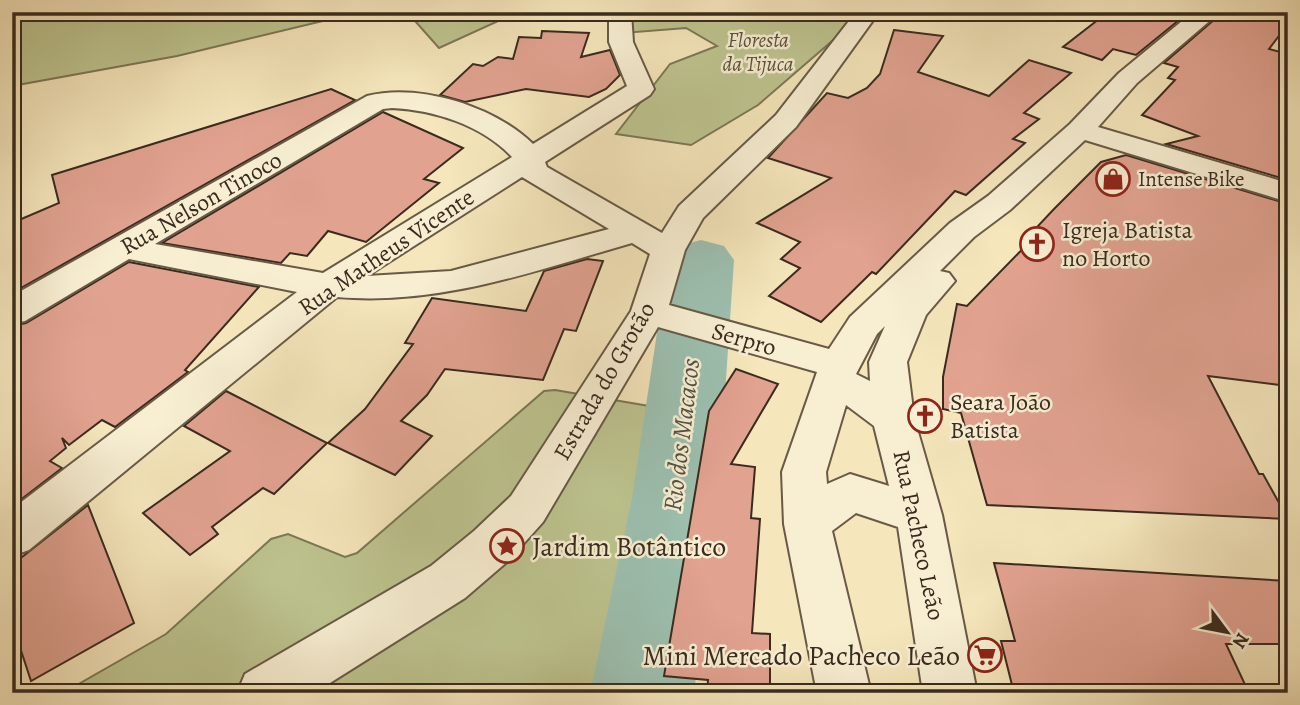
<svg xmlns="http://www.w3.org/2000/svg" width="1300" height="705" font-family="Alegreya,serif">
<style>
.green{fill:#bdc48f;stroke:#7b7857;stroke-width:2}
.lines{fill:none;stroke-linecap:round;stroke-linejoin:round}
.river{fill:#9cc0b0;fill-rule:evenodd}
.building{fill:#e1a290;stroke:#392b1f;stroke-width:2}
.minor-casing{stroke:#685a46;stroke-width:4}
.minor{fill:#f8efd3;fill-rule:evenodd}
.labels{text-anchor:middle;stroke-width:5;stroke-linejoin:round;paint-order:stroke}
.far-park-label{font-size:21px;font-style:italic;fill:#5a513b;stroke:#f8efd3}
.far-poi-label{font-size:21px;fill:#392b1f;stroke:#f8efd3;text-anchor:start}
.street-label{font-size:24px;fill:#392b1f;stroke:#f8efd3}
.poi-label{font-size:24px;fill:#392b1f;stroke:#f8efd3;text-anchor:start}
.water-label{font-size:26px;font-style:italic;fill:#525043;stroke:#f8efd3}
.near-poi-label{font-size:28px;fill:#392b1f;stroke:#f8efd3;text-anchor:start}
</style>
<rect width="100%" height="100%" fill="#f5e6bb"/>
<filter id="stains"><feTurbulence type="fractalNoise" baseFrequency=".00286" numOctaves="4"/><feColorMatrix values="0 0 0 0 .2 0 0 0 0 .09 0 0 0 0 .02 0 0 0 .5 -.17"/></filter>
<radialGradient id="worn" r=".72"><stop offset=".6" stop-color="#630" stop-opacity="0"/><stop offset="1" stop-color="#630" stop-opacity=".3"/></radialGradient>
<g class="green">
<path d="M 12,12 L 518,12 L 439,48 L 408,13 L 356,13 L 177,56 L 12,86 Z"/>
<path d="M 617,12 L 852,12 L 854,22 L 758,105 L 691,145 L 616,134 L 670,64 L 717,46 L 686,28 L 623,33 Z"/>
<path d="M 555,390 L 655,407 L 669,413 L 625,693 L 63,693 L 166,634 L 271,539 L 288,534 L 345,557 L 357,553 L 544,391 Z"/>
</g>
<g class="lines">
<path class="river" d="M 701,240 L 724,246 L 734,260 L 718,498 L 694,693 L 590,693 L 632,498 L 668,260 L 678,246 Z"/>
</g>
<g class="building">
<path d="M 1108,12 L 1131,18 L 1140,12 L 1189,12 L 1136,55 L 1113,49 L 1102,60 L 1063,47 Z"/>
<path d="M 1223,12 L 1288,12 L 1288,24 L 1269,49 L 1288,54 L 1288,180 L 1166,144 L 1198,136 L 1142,115 L 1175,80 L 1168,78 L 1178,67 L 1164,63 Z"/>
<path d="M 894,30 L 943,36 L 918,72 L 989,96 L 1029,60 L 1071,73 L 1024,113 L 1039,119 L 1013,139 L 1025,143 L 966,195 L 955,191 L 876,274 L 872,272 L 821,322 L 769,296 L 800,268 L 781,259 L 800,242 L 757,223 L 831,178 L 768,158 L 827,93 L 848,98 L 867,88 L 880,74 Z"/>
<path d="M 542,31 L 589,33 L 581,57 L 610,50 L 620,75 L 606,89 L 589,97 L 526,89 L 465,102 L 440,95 L 473,64 L 483,66 L 498,57 L 513,59 L 519,37 L 541,38 Z"/>
<path d="M 331,89 L 355,100 L 12,293 L 12,223 L 59,203 L 52,175 Z"/>
<path d="M 383,112 L 463,148 L 424,179 L 439,183 L 366,242 L 328,231 L 307,256 L 290,253 L 281,263 L 162,243 Z"/>
<path d="M 1126,155 L 1288,204 L 1288,386 L 1208,376 L 1259,474 L 1263,474 L 1288,519 L 987,505 L 961,413 L 943,409 L 943,377 L 957,304 L 967,306 L 1042,229 L 1037,227 L 1054,209 L 1101,162 Z"/>
<path d="M 587,259 L 603,261 L 576,331 L 564,329 L 543,380 L 445,369 L 427,395 L 401,421 L 432,436 L 395,475 L 328,443 L 365,409 L 413,344 L 405,343 L 432,298 L 526,311 L 544,271 Z"/>
<path d="M 129,262 L 259,287 L 185,370 L 188,372 L 115,427 L 102,420 L 69,445 L 62,438 L 66,448 L 50,461 L 62,468 L 19,501 L 12,496 L 12,326 L 26,323 Z"/>
<path d="M 736,369 L 778,384 L 731,464 L 755,467 L 751,518 L 760,519 L 752,633 L 770,634 L 770,693 L 707,693 L 708,680 L 664,676 L 709,411 Z"/>
<path d="M 226,391 L 327,443 L 274,494 L 263,488 L 212,527 L 218,534 L 190,555 L 143,513 L 230,451 L 184,426 Z"/>
<path d="M 88,505 L 134,623 L 31,681 L 12,623 L 12,565 Z"/>
<path d="M 994,563 L 1288,581 L 1288,644 L 1226,644 L 1249,693 L 1014,693 L 1001,641 L 1015,641 Z"/>
</g>
<g class="lines">
<g class="minor-casing">
<path id="minor" d="M 609,12 L 631,12 L 633,42 L 654,89 L 650,95 L 545,162 L 547,167 L 662,233 L 679,206 L 776,115 L 856,12 L 879,12 L 796,127 L 703,218 L 685,250 L 669,305 L 829,349 L 850,317 L 950,223 L 988,196 L 1070,124 L 1119,73 L 1193,12 L 1220,12 L 1137,83 L 1098,127 L 1288,183 L 1288,202 L 1085,140 L 1010,210 L 974,237 L 940,271 L 949,273 L 955,281 L 926,315 L 907,362 L 914,418 L 942,515 L 977,693 L 923,693 L 898,527 L 856,513 L 832,531 L 871,693 L 817,693 L 784,524 L 782,472 L 817,372 L 658,327 L 543,522 L 508,561 L 465,598 L 314,693 L 237,693 L 245,674 L 431,566 L 474,531 L 511,496 L 631,311 L 650,254 L 632,243 C 534,271 440,306 337,297 L 29,550 L 12,556 L 12,509 L 297,292 L 129,259 L 25,321 L 12,324 L 12,296 L 367,96 C 419,83 494,106 533,144 L 627,86 L 609,42 ZM 392,108 C 434,110 482,125 512,157 L 323,273 L 155,244 L 383,109 ZM 522,177 L 609,229 L 451,271 L 367,276 ZM 885,326 L 869,362 L 870,381 L 856,374 L 877,334 ZM 846,405 L 874,426 L 889,486 L 850,474 L 827,484 L 826,472 Z"/>
</g>
<use href="#minor" class="minor"/>
</g>
<defs>
<g id="shop-ring" transform="scale(1.75)"><circle r="9.5" fill="#f8efd3" stroke="#8f2418" stroke-width="1.5"/><path d="M-5-2.5h2.3a2.7 3.5 0 0 1 5.4 0H5L5.5 6h-11ZM-1.5-2.5h3a1.5 2.3 0 0 0-3 0Z" fill="#8f2418"/></g>
<g id="church-ring" transform="scale(1.75)"><circle r="9.5" fill="#f8efd3" stroke="#8f2418" stroke-width="1.5"/><path d="M-1.2-6h2.4v3.5h3.3v2.4h-3.3V6h-2.4V-.1h-3.3v-2.4h3.3Z" fill="#8f2418"/></g>
<g id="sight-ring" transform="scale(1.75)"><circle r="9.5" fill="#f8efd3" stroke="#8f2418" stroke-width="1.5"/><path d="M0-6L1.8-2.2L6-1.7L2.9 1.2L3.7 5.4L0 3.3L-3.7 5.4L-2.9 1.2L-6-1.7L-1.8-2.2Z" fill="#8f2418"/></g>
<g id="supermarket-ring" transform="scale(1.75)"><circle r="9.5" fill="#f8efd3" stroke="#8f2418" stroke-width="1.5"/><path d="M-6-5.5h2.5l.6 2H6L4.5 2H-2.5L-4.4-4H-6ZM-1.5 3.2a1.3 1.3 0 1 0 .1 0ZM3 3.2a1.3 1.3 0 1 0 .1 0Z" fill="#8f2418"/></g>
</defs>
<g fill-rule="evenodd">
<use href="#shop-ring" x="1113" y="179"/>
<use href="#church-ring" x="1037" y="244"/>
<use href="#church-ring" x="925" y="416"/>
<use href="#sight-ring" x="507" y="546"/>
<use href="#supermarket-ring" x="985" y="655"/>
</g>
<g class="labels">
<g class="far-park-label">
<text x="758" y="47">Floresta<tspan x="758" dy="24">da Tijuca</tspan></text>
</g>
<g class="far-poi-label">
<text x="1138" y="186">Intense Bike</text>
</g>
<g class="street-label">
<text transform="translate(201 203) rotate(-30)" y="8">Rua Nelson Tinoco</text>
<text transform="translate(386 252) rotate(-34)" y="8">Rua Matheus Vicente</text>
<text transform="translate(744 339) rotate(16)" y="8">Serpro</text>
<text transform="translate(604 381) rotate(-60)" y="8">Estrada do Grotão</text>
<text transform="translate(919 535) rotate(78)" y="8">Rua Pacheco Leão</text>
</g>
<g class="poi-label">
<text x="1062" y="238">Igreja Batista<tspan x="1062" dy="28">no Horto</tspan></text>
<text x="950" y="410">Seara João<tspan x="950" dy="28">Batista</tspan></text>
</g>
<g class="water-label">
<text transform="translate(681 435) rotate(-83)" y="9">Rio dos Macacos</text>
</g>
<g class="near-poi-label">
<text x="532" y="556">Jardim Botântico</text>
<text x="960" y="665" text-anchor="end">Mini Mercado Pacheco Leão</text>
</g>
</g>
<rect width="1300" height="705" fill="none" stroke="#f5e6bb" stroke-width="42"/>
<rect x="14" y="14" width="1272" height="677" fill="none" stroke="#392b1f" stroke-width="3.5"/>
<rect x="21" y="21" width="1258" height="663" fill="none" stroke="#392b1f" stroke-width="2"/>
<g transform="translate(1227 632) rotate(122)" stroke="#f8efd3" stroke-width="5" paint-order="stroke">
<path d="M0-5L12 26L0 18L-12 26Z" fill="#392b1f"/>
<text y="-10" font-size="19" font-weight="bold" text-anchor="middle" fill="#392b1f">N</text>
</g>
<rect width="100%" height="100%" filter="url(#stains)"/>
<rect width="100%" height="100%" fill="url(#worn)"/>
</svg>
